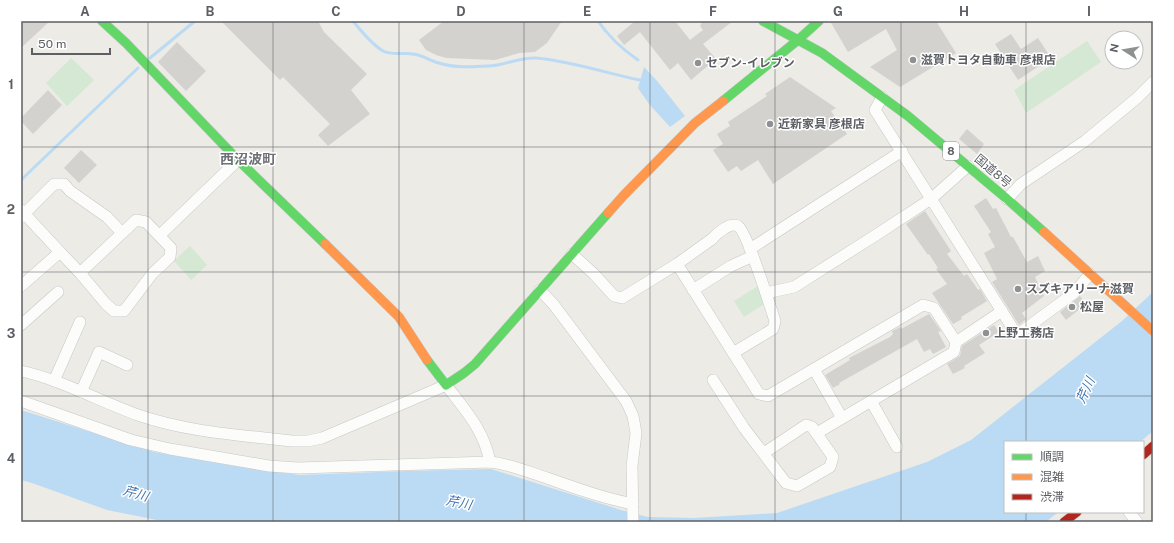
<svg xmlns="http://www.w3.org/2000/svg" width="1174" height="543" font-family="'Public Sans','Noto Sans JP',sans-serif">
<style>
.green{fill:#d4e8d3}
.water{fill:#bbdbf5}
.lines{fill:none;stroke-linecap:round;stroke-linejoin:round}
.stream{stroke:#bbdbf5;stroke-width:3}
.building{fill:#d3d2cf}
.street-casing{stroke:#c8c7c7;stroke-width:12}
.fast-casing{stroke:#c7c7c7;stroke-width:10}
.slow-casing{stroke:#c7c7c7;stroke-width:10}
.jam-casing{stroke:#c7c7c7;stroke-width:10}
.street{stroke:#fcfcfb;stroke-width:11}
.fast{stroke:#63d668;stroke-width:9}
.slow{stroke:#ff974d;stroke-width:9}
.jam{stroke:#b3261e;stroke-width:9}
.grid{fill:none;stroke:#5c5f64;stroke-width:1;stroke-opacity:0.55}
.poi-dot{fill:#8e9092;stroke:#fff;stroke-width:1.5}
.labels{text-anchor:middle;stroke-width:3;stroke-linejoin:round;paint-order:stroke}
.shield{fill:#fff;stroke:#8d8f92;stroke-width:1}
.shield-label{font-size:11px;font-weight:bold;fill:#5c5f64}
.poi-label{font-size:12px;font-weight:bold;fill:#5c5f64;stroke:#fff;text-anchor:start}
.street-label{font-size:12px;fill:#5c5f64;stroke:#fff}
.water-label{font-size:13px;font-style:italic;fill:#4374ae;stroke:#fff}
.quarter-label{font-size:14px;font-weight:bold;fill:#6d7176;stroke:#fff}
.neatline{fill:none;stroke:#5c5f64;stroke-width:1.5}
.grid-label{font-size:13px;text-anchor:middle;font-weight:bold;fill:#5c5f64}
</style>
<rect width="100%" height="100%" fill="#ecebe6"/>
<g class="green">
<path d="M 1087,41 L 1101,62 L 1026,113 L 1014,90 Z"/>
<path d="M 71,58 L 94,80 L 67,106 L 46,83 Z"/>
<path d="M 190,246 L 207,265 L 191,280 L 174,261 Z"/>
<path d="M 758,286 L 764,304 L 744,317 L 734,301 Z"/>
</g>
<g class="water">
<path d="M 644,67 L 658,82 L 685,116 L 670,127 L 649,104 L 638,88 Z"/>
<path d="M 1153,292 L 1153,431 L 1140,442 L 1005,442 L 1005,512 L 1058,512 L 1046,522 L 167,522 L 107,510 L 32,483 L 21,480 L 21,410 L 154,452 L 235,466 L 300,475 L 405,471 L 491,469 L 621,510 L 648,517 L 694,518 L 777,513 L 927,462 L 971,440 L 1122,321 Z"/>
</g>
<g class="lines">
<g class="stream">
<path d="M 353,21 C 361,31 373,45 383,51 C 393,56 404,52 413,54 C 423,55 430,61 439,63 C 454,68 472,67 488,66 C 504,66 519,57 536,58 C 571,61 605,73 640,80"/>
<path d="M 598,21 C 609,37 622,49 638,60"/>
<path d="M 150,58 L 195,21"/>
<path d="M 21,180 L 138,68"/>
</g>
</g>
<g class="building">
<path d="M 25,21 L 50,21 L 21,48 L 21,24 Z"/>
<path d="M 221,21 L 318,21 L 324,32 L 367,74 L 351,90 L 370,114 L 328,146 L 318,135 L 330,124 L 283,77 L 280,80 Z"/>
<path d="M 444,21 L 562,21 L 547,43 L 535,52 L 519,53 L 495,60 L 446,58 L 436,55 L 426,50 L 419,40 Z"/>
<path d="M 635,21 L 675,21 L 690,40 L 703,30 L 700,26 L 703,21 L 733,21 L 703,44 L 716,59 L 691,80 L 678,63 L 670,70 L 640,32 L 624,45 L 617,36 Z"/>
<path d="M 830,21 L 936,21 L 956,53 L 900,87 L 870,67 L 897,50 L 886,29 L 848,52 Z"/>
<path d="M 1011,34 L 1021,49 L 1038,38 L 1051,58 L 1018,80 L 995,44 Z"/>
<path d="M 177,42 L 206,71 L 186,91 L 158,62 Z"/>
<path d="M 790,77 L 836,108 L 831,111 L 847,134 L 773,184 L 758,160 L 741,171 L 737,166 L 728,172 L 713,150 L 723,144 L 717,134 L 730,126 L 728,122 L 767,96 L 765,94 Z"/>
<path d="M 48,90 L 62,105 L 33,134 L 21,121 L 21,118 Z"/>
<path d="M 967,129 L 984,144 L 977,154 L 959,139 Z"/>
<path d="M 81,150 L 97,165 L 79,183 L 64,168 Z"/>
<path d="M 986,198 L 993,209 L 996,208 L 1011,237 L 1013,237 L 1027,262 L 1038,256 L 1045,271 L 1035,277 L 1044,296 L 1022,313 L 1026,319 L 1019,325 L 992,282 L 997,279 L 984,253 L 995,247 L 988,234 L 991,232 L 974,206 Z"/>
<path d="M 925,211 L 951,251 L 947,254 L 964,276 L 967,274 L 978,290 L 980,289 L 987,301 L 961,317 L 962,319 L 953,324 L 932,293 L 947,284 L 936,269 L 938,268 L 929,254 L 928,255 L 906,224 Z"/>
<path d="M 1080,296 L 1086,304 L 1066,320 L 1060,312 Z"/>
<path d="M 929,314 L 941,331 L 938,332 L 946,347 L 933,354 L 930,349 L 924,352 L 917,339 L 839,383 L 840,384 L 833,388 L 825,375 L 850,360 L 849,358 L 890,337 L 893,334 L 892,331 L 900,327 L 901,329 Z"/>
<path d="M 994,325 L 999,332 L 979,345 L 985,353 L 964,366 L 965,368 L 953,374 L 947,364 L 960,356 L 962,346 Z"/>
</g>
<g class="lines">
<g class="street-casing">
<g id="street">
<path d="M 882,97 L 875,110 L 1015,332 L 1021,332 L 1074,293 L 1090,274"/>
<path d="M 1007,199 L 1021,184 L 1085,141 L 1137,98 L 1153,82"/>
<path d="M 21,210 L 60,252 L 21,286"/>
<path d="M 21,217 L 54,184 L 64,184 L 70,191 L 107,217 L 122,233"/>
<path d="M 160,235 L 238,160"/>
<path d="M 750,249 L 902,151"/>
<path d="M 60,252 L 80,273 L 136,220 L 146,222 L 171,248 L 170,257 L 152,274 L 124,311 L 114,311 L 106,304 L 80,273"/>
<path d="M 572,254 L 594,274 L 614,296 L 622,298 L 677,264 L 712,239 C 717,233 730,222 738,226 C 747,232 770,306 775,321 L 773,329 L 733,353"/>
<path d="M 677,264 L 759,394 L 768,396 L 923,305 L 934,308 L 956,342"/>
<path d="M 540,290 L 554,305 L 626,401 L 633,416 L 636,433 L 632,466 L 633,522"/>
<path d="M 693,290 L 731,266 L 753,256"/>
<path d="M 766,293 L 794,287 L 876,235 L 931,199 L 968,166"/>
<path d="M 21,325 L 58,292"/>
<path d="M 814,369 L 842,418"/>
<path d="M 21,371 C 62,380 99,401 138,415 C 187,432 240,435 292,441 L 308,441 L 322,438 L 430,392 L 446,385 C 465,410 484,430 490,462"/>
<path d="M 713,380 L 744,428 L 786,483 L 797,486 L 830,467 L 833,457 L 812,427 L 806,425 L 764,453"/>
<path d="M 54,381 L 80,322"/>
<path d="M 81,392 L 99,352 L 127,365"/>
<path d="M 21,401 L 131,440 L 170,449 L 269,466 L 298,468 L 490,462 C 510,464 528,472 547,478 C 575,488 603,498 633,504"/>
<path d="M 871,401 L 897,447"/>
<path d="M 817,433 L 954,352 L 956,342 L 1002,311"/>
<path d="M 1129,512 L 1137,522"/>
</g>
</g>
<g class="fast-casing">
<g id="fast">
<path d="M 102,21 L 126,43 L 238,160 L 325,244"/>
<path d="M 763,21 L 822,53 L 908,116 L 1007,199 L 1044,232"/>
<path d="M 723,101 L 798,40 L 819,21"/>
<path d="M 427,360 L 446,385 L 464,373 L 475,364 L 608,213"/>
</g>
</g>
<g class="slow-casing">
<g id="slow">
<path d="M 608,213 L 624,195 L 695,123 L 723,101"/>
<path d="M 1044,232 L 1153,331"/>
<path d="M 325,244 L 399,317 L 427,360"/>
</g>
</g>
<g class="jam-casing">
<g id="jam">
<path d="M 1143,455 L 1153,446"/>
<path d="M 1064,522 L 1077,512"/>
</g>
</g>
<use href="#street" class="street"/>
<use href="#fast" class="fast"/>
<use href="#slow" class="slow"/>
<use href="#jam" class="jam"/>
</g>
<path class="grid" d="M 148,21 L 148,522M 273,21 L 273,522M 399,21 L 399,522M 524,21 L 524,522M 650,21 L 650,522M 775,21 L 775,522M 901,21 L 901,522M 1026,21 L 1026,442M 21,147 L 1153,147M 21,272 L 1153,272M 21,396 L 1153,396M 1026,512 L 1026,522"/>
<g class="poi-dot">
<circle cx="913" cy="60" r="4"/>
<circle cx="698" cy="63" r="4"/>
<circle cx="770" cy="124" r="4"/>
<circle cx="1018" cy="289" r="4"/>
<circle cx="1072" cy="307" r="4"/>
<circle cx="986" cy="333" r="4"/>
</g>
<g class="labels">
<rect class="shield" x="943" y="142" width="16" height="18" rx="3"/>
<g class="shield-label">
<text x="951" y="155">8</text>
</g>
<g class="poi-label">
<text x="921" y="64">滋賀トヨタ自動車 彦根店</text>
<text x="706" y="67">セブン-イレブン</text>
<text x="778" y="128">近新家具 彦根店</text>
<text x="1026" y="293">スズキアリーナ滋賀</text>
<text x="1080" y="311">松屋</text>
<text x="994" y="337">上野工務店</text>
</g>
<g class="street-label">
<text transform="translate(993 171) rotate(40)" y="4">国道8号</text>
</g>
<g class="water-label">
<text transform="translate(1085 390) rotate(-65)" y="5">芹川</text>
<text transform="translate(136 493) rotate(16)" y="5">芹川</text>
<text transform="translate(459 502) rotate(11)" y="5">芹川</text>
</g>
<g class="quarter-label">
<text x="248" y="164">西沼波町</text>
</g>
</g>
<rect width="1174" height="543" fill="none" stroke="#ffffff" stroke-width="44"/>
<rect x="1004" y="441" width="140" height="72" fill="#ffffff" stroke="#bebfc1"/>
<rect x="1012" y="454" width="20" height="6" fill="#63d668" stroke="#bebfc1"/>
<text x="1040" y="461" font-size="12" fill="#5c5f64">順調</text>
<rect x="1012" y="474" width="20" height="6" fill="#ff974d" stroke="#bebfc1"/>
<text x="1040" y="481" font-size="12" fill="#5c5f64">混雑</text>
<rect x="1012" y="494" width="20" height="6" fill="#b3261e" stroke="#bebfc1"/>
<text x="1040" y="501" font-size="12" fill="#5c5f64">渋滞</text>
<g transform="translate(1124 50) rotate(282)"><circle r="19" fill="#ffffff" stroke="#bebfc1"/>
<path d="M0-3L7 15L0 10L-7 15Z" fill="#8e9092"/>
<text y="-6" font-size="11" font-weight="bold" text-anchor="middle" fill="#5c5f64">N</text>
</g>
<path d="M32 48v6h78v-6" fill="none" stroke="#5c5f64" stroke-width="2"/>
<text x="38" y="48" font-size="12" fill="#5c5f64" stroke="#ffffff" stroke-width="3" paint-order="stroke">50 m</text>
<rect x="22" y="22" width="1130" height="499" class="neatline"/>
<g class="grid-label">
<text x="85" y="16">A</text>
<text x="210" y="16">B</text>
<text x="336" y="16">C</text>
<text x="461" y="16">D</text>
<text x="587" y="16">E</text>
<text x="713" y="16">F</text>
<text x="838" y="16">G</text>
<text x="964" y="16">H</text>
<text x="1089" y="16">I</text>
<text x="11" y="89">1</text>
<text x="11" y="214">2</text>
<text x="11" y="338">3</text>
<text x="11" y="463">4</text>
</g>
</svg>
